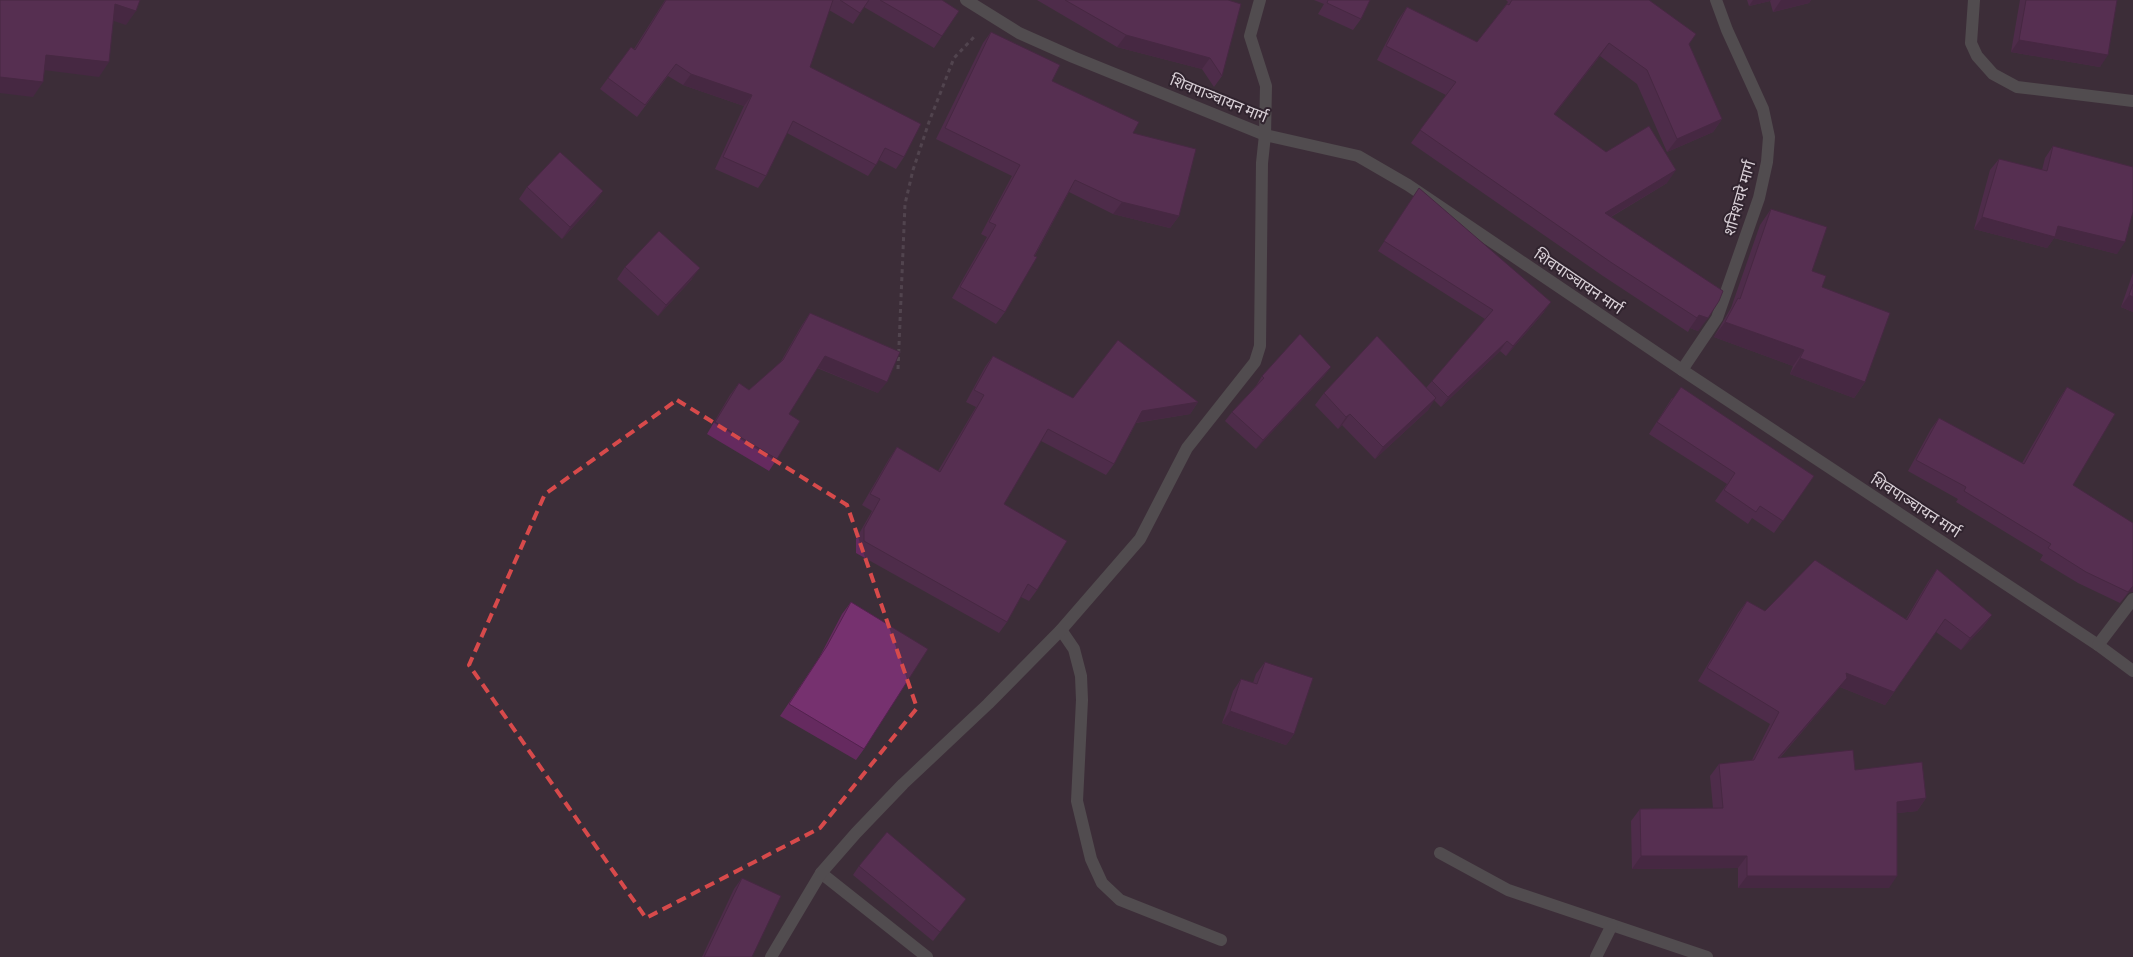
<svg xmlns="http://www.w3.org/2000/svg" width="2133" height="957" font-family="Bitter,'Noto Sans Devanagari',serif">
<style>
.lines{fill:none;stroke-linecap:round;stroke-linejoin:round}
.path{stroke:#6c5f69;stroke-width:3;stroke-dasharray:4 4;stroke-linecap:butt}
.minor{stroke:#6c716a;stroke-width:12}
.wall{fill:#652a5f}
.shaded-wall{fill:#53224e}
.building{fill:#76316f;stroke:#53224e}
.marked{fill:none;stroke:#d74a4b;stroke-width:4;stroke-dasharray:10 6;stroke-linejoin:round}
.labels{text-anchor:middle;stroke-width:4;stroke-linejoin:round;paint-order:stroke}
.street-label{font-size:16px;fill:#d9d0d7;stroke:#31242f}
</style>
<rect width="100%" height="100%" fill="#3c2e39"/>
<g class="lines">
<path class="path" d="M 898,369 L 905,204 L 913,170 L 929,122 L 954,58 L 974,37"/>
<g class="minor">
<path d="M 966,0 L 1019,33 L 1073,57 L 1265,135 L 1358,156 L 1408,185 L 1682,370 L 2098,645 L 2133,671"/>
<path d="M 1974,0 L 1971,43 L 1977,56 L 1993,74 L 2017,87 L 2133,101"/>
<path d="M 1682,370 L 1717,318 L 1759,198 L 1767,162 L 1769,137 L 1763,109 L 1727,30 L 1716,0"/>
<path d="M 1061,630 L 1074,649 L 1081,676 L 1082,700 L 1077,801 L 1091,859 L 1102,883 L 1120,900 L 1221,940"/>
<path d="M 2098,645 L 2133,599"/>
<path d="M 1440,853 L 1508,890 L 1707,957"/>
<path d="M 821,873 L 927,957"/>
<path d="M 771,957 L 821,873 L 856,833 L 903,784 L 988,704 L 1061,630 L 1140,539 L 1187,448 L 1255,362 L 1260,346 L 1262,163 L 1265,135 L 1266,86 L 1250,36 L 1260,0"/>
<path d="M 1596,957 L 1612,925"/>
</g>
</g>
<g class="wall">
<path d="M 665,0 L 942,0 L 942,36 L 934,48 L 864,7 L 853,24 L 829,10 L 810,67 L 904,157 L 896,169 L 879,160 L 868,176 L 787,133 L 766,176 L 758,188 L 715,169 L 744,106 L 683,85 L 668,76 L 637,117 L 600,89 L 608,78 L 634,49 Z"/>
<path d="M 1037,0 L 1228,0 L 1222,76 L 1214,87 L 1202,69 L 1117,47 Z"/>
<path d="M 1314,0 L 1370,0 L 1361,19 L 1353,30 L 1318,14 L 1324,4 Z"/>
<path d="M 1506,0 L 1649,0 L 1689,44 L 1722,119 L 1713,132 L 1667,152 L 1637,84 L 1600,56 L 1554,115 L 1606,152 L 1667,183 L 1611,217 L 1723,291 L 1698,331 L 1690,328 L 1688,332 L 1603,276 L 1411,143 L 1446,95 L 1377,60 L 1398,20 L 1407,7 L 1477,42 L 1508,2 Z"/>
<path d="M 1747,0 L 1811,0 L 1809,3 L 1773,12 L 1770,1 L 1749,6 Z"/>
<path d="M 2020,0 L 2117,0 L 2100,67 L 2011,52 Z"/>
<path d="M 991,32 L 1052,81 L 1133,133 L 1179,216 L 1170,228 L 1113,214 L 1069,192 L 1005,312 L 996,324 L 952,298 L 987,237 L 981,234 L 1012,176 L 936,139 L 983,43 Z"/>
<path d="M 2053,146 L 2117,254 L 2054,238 L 2047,248 L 1974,229 L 1990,170 L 1999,159 L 2042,170 L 2045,158 Z"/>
<path d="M 527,187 L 595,203 L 562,239 L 519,199 Z"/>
<path d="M 1419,188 L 1544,312 L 1506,356 L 1500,351 L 1441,407 L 1434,400 L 1428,410 L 1375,459 L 1342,425 L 1338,429 L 1315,405 L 1324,393 L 1426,388 L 1432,381 L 1485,319 L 1378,251 Z"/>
<path d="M 1771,209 L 1812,271 L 1822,287 L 1865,382 L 1854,398 L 1790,374 L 1793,366 L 1714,337 L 1731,308 L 1760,225 Z"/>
<path d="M 625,267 L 692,279 L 658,316 L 617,279 Z"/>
<path d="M 2133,273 L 2133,312 L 2121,307 Z"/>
<path d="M 810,313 L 878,393 L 817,368 L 789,414 L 777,459 L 769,471 L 707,434 L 730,395 L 739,383 L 749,390 L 780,363 L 802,325 Z"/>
<path d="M 993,356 L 1073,398 L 1198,402 L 1190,414 L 1136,423 L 1114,464 L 1106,475 L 1041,441 L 1004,504 L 1037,590 L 1029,601 L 1021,597 L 1007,622 L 999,633 L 856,553 L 856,539 L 872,511 L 862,505 L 889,459 L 897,447 L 938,471 L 976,407 L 966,402 L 985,367 Z"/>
<path d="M 1331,367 L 1324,376 L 1256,449 L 1225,421 L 1232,412 L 1256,386 L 1262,376 Z"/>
<path d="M 2067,387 L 2073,485 L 2129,592 L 2120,603 L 2078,583 L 2040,560 L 2043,555 L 1956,502 L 1958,499 L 1908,471 L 1931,429 L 1939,418 L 2022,463 L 2059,399 Z"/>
<path d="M 1672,398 L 1814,476 L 1774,533 L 1752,518 L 1748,524 L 1715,501 L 1727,484 L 1649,434 Z"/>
<path d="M 1937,569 L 1992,615 L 1983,627 L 1961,650 L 1936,632 L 1885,705 L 1840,687 L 1780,758 L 1855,770 L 1926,798 L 1917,811 L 1897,813 L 1889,888 L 1738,888 L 1738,868 L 1632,869 L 1631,821 L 1640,809 L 1713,808 L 1710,776 L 1719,764 L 1752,760 L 1770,724 L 1698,681 L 1738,613 L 1747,601 L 1765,611 L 1906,619 L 1928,582 Z"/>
<path d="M 851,602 L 864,749 L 856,760 L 780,716 L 819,658 L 842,614 Z"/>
<path d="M 1265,662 L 1294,734 L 1286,745 L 1222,723 L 1233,691 L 1241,679 L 1253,683 L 1256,674 Z"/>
<path d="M 859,866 L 959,908 L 933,941 L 853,875 Z"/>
<path d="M 742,878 L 752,957 L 702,957 L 734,889 Z"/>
</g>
<g class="shaded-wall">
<path d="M 1753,0 L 1771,0 L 1770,1 L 1749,6 Z"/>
<path d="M 1781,0 L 1811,0 L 1809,3 L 1773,12 Z"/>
<path d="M 115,4 L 136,11 L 126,25 L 105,18 Z"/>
<path d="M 1126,35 L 1210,58 L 1202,69 L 1117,47 Z"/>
<path d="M 2019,40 L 2108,55 L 2100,67 L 2011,52 Z"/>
<path d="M 1609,43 L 1600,56 L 1544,128 L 1554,114 Z"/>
<path d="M 46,55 L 109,62 L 99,77 L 36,69 Z"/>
<path d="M 691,74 L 752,95 L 744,106 L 683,85 Z"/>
<path d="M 0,77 L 43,82 L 33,97 L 0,93 Z"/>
<path d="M 1722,119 L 1713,132 L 1667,152 L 1677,139 Z"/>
<path d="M 1676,170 L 1667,183 L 1595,226 L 1605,213 Z"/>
<path d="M 603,191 L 595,203 L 562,239 L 570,227 Z"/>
<path d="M 1122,202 L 1179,216 L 1170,228 L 1113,214 Z"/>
<path d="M 1982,217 L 2058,226 L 2125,242 L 2117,254 L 2054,238 L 2047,248 L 1974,229 Z"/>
<path d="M 700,268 L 692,279 L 658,316 L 666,305 Z"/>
<path d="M 2129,295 L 2133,297 L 2133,312 L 2121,307 Z"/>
<path d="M 1551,302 L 1544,312 L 1506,356 L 1513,346 Z"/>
<path d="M 1699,315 L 1708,318 L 1698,331 L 1690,328 Z"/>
<path d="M 1725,322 L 1804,350 L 1793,366 L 1714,337 Z"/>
<path d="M 1507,341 L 1500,351 L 1441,407 L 1448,397 Z"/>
<path d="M 825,356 L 887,382 L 878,393 L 816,367 Z"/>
<path d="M 1800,358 L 1865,382 L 1854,398 L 1790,374 Z"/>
<path d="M 1331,367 L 1324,376 L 1256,449 L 1263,440 Z"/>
<path d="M 1436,398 L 1428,410 L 1375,459 L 1383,447 Z"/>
<path d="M 1198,402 L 1190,414 L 1134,423 L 1142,411 Z"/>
<path d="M 1350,414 L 1342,425 L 1338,429 L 1346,417 Z"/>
<path d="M 2133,586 L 2133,592 L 2129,592 L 2120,603 Z"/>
<path d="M 1992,615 L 1983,627 L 1961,650 L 1970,638 Z"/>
<path d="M 1846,673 L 1894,692 L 1885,705 L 1840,687 L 1769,770 L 1778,758 Z"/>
<path d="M 1230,711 L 1294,734 L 1286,745 L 1222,723 Z"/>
<path d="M 1926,798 L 1917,811 L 1889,814 L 1897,802 Z"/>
<path d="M 1641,856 L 1747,856 L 1738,868 L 1632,869 Z"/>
<path d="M 1747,876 L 1897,876 L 1889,888 L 1738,888 Z"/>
</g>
<g class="building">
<path d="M 0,0 L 140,0 L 136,11 L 115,4 L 109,62 L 46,55 L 43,82 L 0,77 Z"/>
<path d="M 666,0 L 833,0 L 810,67 L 921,124 L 904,157 L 885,148 L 876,165 L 793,121 L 766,176 L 723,157 L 752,95 L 691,74 L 676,64 L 645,105 L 608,78 L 631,47 L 635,50 Z"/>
<path d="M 840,0 L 869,0 L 860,13 Z"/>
<path d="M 880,0 L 942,0 L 959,11 L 942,36 Z"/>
<path d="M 1065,0 L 1228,0 L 1241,4 L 1222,76 L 1210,58 L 1126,35 Z"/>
<path d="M 1328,0 L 1370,0 L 1361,19 L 1327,3 Z"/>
<path d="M 1512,0 L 1649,0 L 1696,34 L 1689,44 L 1722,119 L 1677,139 L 1647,70 L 1609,43 L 1554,114 L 1606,152 L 1649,126 L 1676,170 L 1605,213 L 1723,291 L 1719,301 L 1708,318 L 1699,315 L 1697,318 L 1612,263 L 1420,130 L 1456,82 L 1386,46 L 1407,7 L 1477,42 L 1507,4 L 1509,5 Z"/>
<path d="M 2026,0 L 2117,0 L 2108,55 L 2019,40 Z"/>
<path d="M 991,32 L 1060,65 L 1052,81 L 1139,122 L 1133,133 L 1196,149 L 1179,216 L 1122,202 L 1075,180 L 1034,256 L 1037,257 L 1005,312 L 960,287 L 996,225 L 989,222 L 1020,165 L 945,128 Z"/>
<path d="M 2053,146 L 2133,167 L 2133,212 L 2125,242 L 2058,226 L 2055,237 L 1982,217 L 1999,159 L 2047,171 Z"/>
<path d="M 560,152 L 603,191 L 570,227 L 527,187 Z"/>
<path d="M 1419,188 L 1551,302 L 1513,346 L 1507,341 L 1448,397 L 1432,381 L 1493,310 L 1384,241 Z"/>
<path d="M 1771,209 L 1827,227 L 1812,271 L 1826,276 L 1822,287 L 1890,313 L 1865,382 L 1800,358 L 1804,350 L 1725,322 L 1738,298 L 1740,299 Z"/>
<path d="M 659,231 L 700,268 L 666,305 L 625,267 Z"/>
<path d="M 2133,284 L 2133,297 L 2129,295 Z"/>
<path d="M 810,313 L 900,352 L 887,382 L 825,356 L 789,414 L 800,421 L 777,459 L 715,422 L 739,383 L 749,390 L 783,360 Z"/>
<path d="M 1300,334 L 1331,367 L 1263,440 L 1232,412 L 1264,378 L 1262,376 Z"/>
<path d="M 1377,336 L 1436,398 L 1383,447 L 1350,414 L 1346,417 L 1324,393 Z"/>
<path d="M 1118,340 L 1198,402 L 1142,411 L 1114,464 L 1048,429 L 1004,504 L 1067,541 L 1037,590 L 1028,584 L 1007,622 L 864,541 L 864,528 L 880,499 L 870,494 L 897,447 L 940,472 L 984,395 L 974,390 L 993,356 L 1073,398 Z"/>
<path d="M 1681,387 L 1814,476 L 1783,521 L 1760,506 L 1756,512 L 1724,490 L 1735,473 L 1657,422 Z"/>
<path d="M 2067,387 L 2115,414 L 2073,485 L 2133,523 L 2133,586 L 2128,592 L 2086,572 L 2048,548 L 2051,544 L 1964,491 L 1966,487 L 1916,460 L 1939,418 L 2024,464 Z"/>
<path d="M 1815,560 L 1907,620 L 1937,569 L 1992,615 L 1970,638 L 1945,619 L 1894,692 L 1846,673 L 1847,678 L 1778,758 L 1853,750 L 1855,770 L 1922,762 L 1926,798 L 1897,802 L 1897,876 L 1747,876 L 1747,856 L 1641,856 L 1640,809 L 1723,808 L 1719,764 L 1754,760 L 1779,712 L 1707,668 L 1747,601 L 1765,611 Z"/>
<path d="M 851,602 L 928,649 L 864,749 L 789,704 L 827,646 Z"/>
<path d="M 1265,662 L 1313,678 L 1294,734 L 1230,711 L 1241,679 L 1257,684 Z"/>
<path d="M 887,832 L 966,899 L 940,932 L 859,866 Z"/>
<path d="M 742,878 L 781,896 L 752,957 L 704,957 Z"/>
</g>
<path d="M0 0H2133V957H0ZM 677,400 L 847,505 L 917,708 L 820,828 L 646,918 L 469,665 L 545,494 Z" fill="#3c2e39" fill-opacity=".55" fill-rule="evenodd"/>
<path class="marked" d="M 677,400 L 847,505 L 917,708 L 820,828 L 646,918 L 469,665 L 545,494 Z"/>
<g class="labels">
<g class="street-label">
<text transform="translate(1219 98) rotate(22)" y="6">शिवपाञ्चायन मार्ग</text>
<text transform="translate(1739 198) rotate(-74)" y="6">शनिशचरे मार्ग</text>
<text transform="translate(1579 281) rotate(34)" y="6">शिवपाञ्चायन मार्ग</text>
<text transform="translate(1916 505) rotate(33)" y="6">शिवपाञ्चायन मार्ग</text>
</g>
</g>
</svg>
